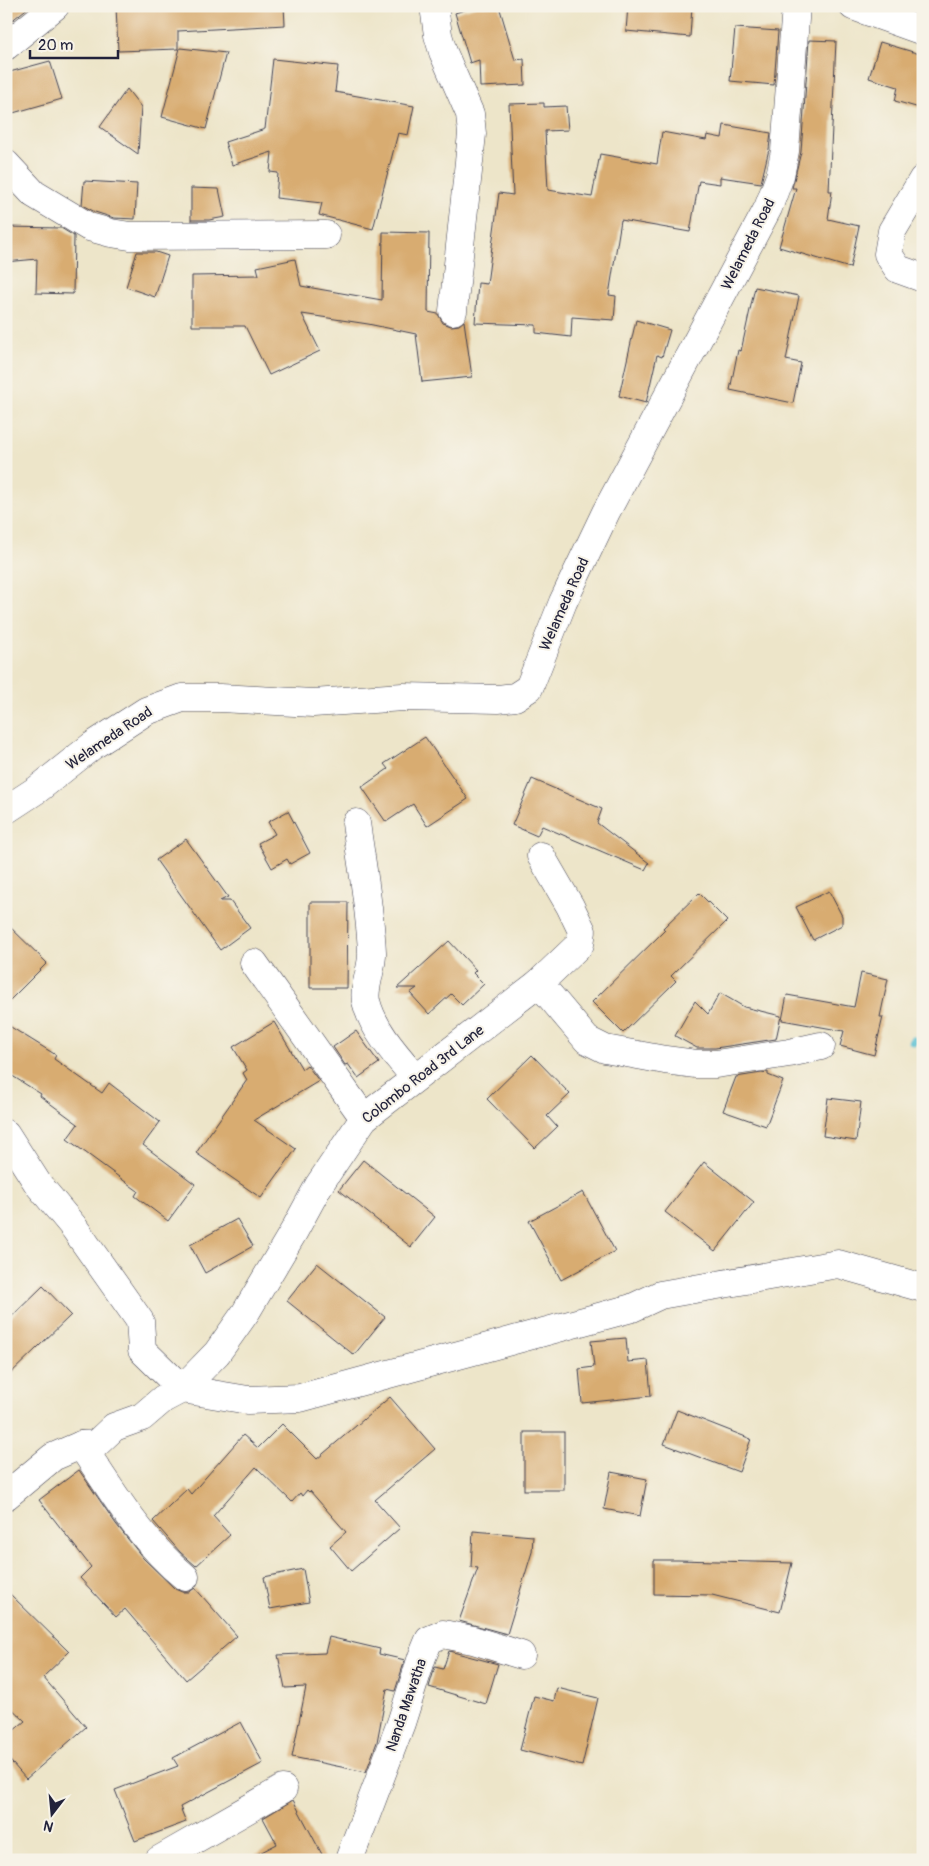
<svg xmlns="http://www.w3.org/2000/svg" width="929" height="1866" font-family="Pangolin,sans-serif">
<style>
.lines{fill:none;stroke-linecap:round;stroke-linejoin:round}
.stream{stroke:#57c0d3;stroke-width:9}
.building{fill:#d8ac71}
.street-casing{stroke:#403f50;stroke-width:29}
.street{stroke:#fff;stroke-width:28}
.labels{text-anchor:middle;stroke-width:4;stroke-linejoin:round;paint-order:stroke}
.street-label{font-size:15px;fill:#22223b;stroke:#f7f3e8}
</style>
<rect width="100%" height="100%" fill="#f7f3e8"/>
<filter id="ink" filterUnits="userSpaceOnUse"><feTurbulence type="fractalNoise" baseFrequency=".02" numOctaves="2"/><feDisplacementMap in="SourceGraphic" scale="10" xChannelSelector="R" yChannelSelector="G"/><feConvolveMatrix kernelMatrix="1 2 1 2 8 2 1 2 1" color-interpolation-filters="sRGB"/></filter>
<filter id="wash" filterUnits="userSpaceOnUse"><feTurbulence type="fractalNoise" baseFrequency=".0096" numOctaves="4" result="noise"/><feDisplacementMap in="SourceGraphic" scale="20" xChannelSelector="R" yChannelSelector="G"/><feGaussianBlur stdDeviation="1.12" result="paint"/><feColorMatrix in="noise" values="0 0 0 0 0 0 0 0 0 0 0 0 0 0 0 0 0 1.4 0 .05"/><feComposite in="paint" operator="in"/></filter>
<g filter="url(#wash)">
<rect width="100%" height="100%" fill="#ede5c9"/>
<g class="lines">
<path class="stream" d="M 913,1041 L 923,1040"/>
</g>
<g id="blocks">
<g class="building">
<path d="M 6,6 L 30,6 L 10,22 L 6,18 Z"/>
<path d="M 116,6 L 284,6 L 285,25 L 178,31 L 178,49 L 118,51 Z"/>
<path d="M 477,6 L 499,6 L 515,60 L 524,59 L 525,85 L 480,87 L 479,60 L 470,63 L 455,13 Z"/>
<path d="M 628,6 L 692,6 L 690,37 L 626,31 Z"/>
<path d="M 735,28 L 778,31 L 774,85 L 730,81 Z"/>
<path d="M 809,40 L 836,41 L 829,191 L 832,191 L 828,219 L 859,226 L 850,268 L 779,247 L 796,188 L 792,188 L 801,152 Z"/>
<path d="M 880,42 L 923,55 L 923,109 L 895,101 L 898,87 L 869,78 Z"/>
<path d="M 180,48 L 226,53 L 206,129 L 162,117 Z"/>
<path d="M 273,59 L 338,66 L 335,92 L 414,106 L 408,135 L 398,133 L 373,229 L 319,215 L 322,203 L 276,198 L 278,173 L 270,172 L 272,152 L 232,165 L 225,142 L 265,129 Z"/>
<path d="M 50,61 L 62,99 L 6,115 L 6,73 Z"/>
<path d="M 127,89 L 141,107 L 138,154 L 100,127 Z"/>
<path d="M 544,103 L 544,107 L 566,106 L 568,130 L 545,131 L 548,190 L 592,197 L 600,154 L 657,164 L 662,132 L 706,140 L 707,135 L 722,138 L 724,125 L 771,133 L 769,149 L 761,183 L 720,177 L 720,184 L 699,181 L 690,232 L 621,220 L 609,295 L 616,296 L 614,320 L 572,317 L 571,337 L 536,333 L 536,325 L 475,323 L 478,283 L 487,284 L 499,193 L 513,195 L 509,104 Z"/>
<path d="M 84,181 L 137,184 L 135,219 L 114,218 L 95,212 L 82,205 Z"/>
<path d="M 191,188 L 219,189 L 225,217 L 209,220 L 191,220 Z"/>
<path d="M 6,227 L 61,228 L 74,236 L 73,294 L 36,293 L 37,259 L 6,262 Z"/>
<path d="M 383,232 L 429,233 L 428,312 L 438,314 L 443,323 L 451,326 L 459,325 L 464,321 L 472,377 L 422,382 L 416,334 L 368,324 L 302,314 L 320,351 L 269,375 L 245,326 L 192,326 L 192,276 L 259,275 L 257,267 L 295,259 L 301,286 L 382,300 Z"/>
<path d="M 137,252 L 156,252 L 168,256 L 155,297 L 126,287 Z"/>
<path d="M 755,287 L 799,296 L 786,360 L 801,363 L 793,403 L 730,390 L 738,350 L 741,351 Z"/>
<path d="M 636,320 L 670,330 L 662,357 L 657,355 L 646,403 L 619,396 Z"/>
<path d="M 425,737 L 468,799 L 427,826 L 413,804 L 386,822 L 362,787 L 388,769 L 384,764 Z"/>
<path d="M 532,779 L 602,809 L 597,823 L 649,863 L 645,870 L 542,826 L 537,836 L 512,825 Z"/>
<path d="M 288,811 L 310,853 L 290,864 L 287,859 L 272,868 L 258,843 L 275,834 L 268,822 Z"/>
<path d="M 186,839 L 228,897 L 220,901 L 230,901 L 250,928 L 220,950 L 156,860 Z"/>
<path d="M 829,891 L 842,916 L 842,925 L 813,940 L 796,907 Z"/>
<path d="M 699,893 L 727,921 L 671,976 L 676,981 L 623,1033 L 592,1002 L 665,930 L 663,928 Z"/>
<path d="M 310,902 L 348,902 L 347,988 L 310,988 Z"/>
<path d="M 6,923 L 47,963 L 6,1004 Z"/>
<path d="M 449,941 L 476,970 L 473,973 L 484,984 L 462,1005 L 451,994 L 429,1014 L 410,993 L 417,988 L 397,988 Z"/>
<path d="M 861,973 L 888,979 L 880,1017 L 883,1017 L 874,1055 L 840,1046 L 844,1031 L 782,1020 L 787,995 L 854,1007 Z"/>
<path d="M 720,993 L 744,1007 L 781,1016 L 776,1039 L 715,1048 L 697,1048 L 675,1036 L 695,1001 L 708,1014 Z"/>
<path d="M 274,1022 L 302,1069 L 307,1065 L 319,1081 L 254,1120 L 296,1149 L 261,1198 L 196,1153 L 247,1080 L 243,1073 L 247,1070 L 233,1047 Z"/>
<path d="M 6,1024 L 56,1055 L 54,1059 L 102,1093 L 109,1083 L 160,1122 L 143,1145 L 195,1184 L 168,1221 L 135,1196 L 138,1191 L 67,1139 L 78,1124 L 40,1096 L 41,1094 L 6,1072 Z"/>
<path d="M 356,1031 L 379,1063 L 358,1078 L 348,1064 L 345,1065 L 333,1047 Z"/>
<path d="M 532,1055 L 570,1094 L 547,1116 L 557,1127 L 535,1148 L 487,1099 Z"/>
<path d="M 768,1072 L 768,1075 L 783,1081 L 766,1126 L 723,1111 L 736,1077 Z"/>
<path d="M 828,1098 L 861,1102 L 856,1141 L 823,1136 Z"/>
<path d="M 363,1160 L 435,1217 L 411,1247 L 339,1190 Z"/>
<path d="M 704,1162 L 754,1202 L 715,1251 L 665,1212 Z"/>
<path d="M 583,1192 L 615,1251 L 561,1280 L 529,1221 Z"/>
<path d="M 237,1219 L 253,1246 L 205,1273 L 190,1245 Z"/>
<path d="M 317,1263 L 385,1317 L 354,1355 L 287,1301 Z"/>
<path d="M 43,1286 L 71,1315 L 6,1378 L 6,1322 Z"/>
<path d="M 626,1338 L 628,1362 L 648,1360 L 651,1396 L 582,1403 L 579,1369 L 594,1367 L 591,1341 Z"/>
<path d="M 390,1397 L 435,1449 L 375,1500 L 400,1528 L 351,1571 L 330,1546 L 346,1532 L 310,1491 L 309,1492 L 307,1490 L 302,1496 L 300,1493 L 292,1502 L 256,1467 L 213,1516 L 230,1535 L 196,1566 L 180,1552 L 153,1521 L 187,1489 L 191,1494 L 243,1435 L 258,1448 L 282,1424 L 317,1459 Z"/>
<path d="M 677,1410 L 751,1439 L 739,1472 L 664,1444 Z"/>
<rect x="524" y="1432" width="40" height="58"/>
<path d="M 79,1470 L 116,1524 L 143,1558 L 175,1589 L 182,1592 L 189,1592 L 195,1588 L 237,1636 L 186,1680 L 125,1609 L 116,1617 L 80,1578 L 91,1567 L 39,1500 Z"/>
<path d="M 611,1472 L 647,1479 L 640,1516 L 604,1509 Z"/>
<path d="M 473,1531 L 533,1536 L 532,1552 L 507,1634 L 459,1621 L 478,1568 L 471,1567 Z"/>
<path d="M 654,1560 L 678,1560 L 792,1563 L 780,1612 L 712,1595 L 654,1594 Z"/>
<path d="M 303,1569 L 309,1602 L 270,1609 L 264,1577 Z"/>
<path d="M 6,1590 L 69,1652 L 43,1677 L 86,1727 L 26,1779 L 6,1756 L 6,1737 L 25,1721 L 6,1703 Z"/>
<path d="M 329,1637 L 380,1649 L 379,1654 L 405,1660 L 395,1691 L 387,1689 L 377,1742 L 366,1772 L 292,1757 L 306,1687 L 285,1688 L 278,1655 L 325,1653 Z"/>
<path d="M 449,1651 L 498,1664 L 486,1704 L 429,1687 L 435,1667 L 443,1669 Z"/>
<path d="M 557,1688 L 598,1698 L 582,1766 L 520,1750 L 534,1696 L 554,1701 Z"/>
<path d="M 241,1722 L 263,1763 L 180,1807 L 186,1822 L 135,1841 L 115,1790 L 178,1766 L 173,1758 Z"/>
<path d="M 293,1800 L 325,1860 L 246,1860 L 277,1844 L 263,1818 Z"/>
</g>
</g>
</g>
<g filter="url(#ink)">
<use href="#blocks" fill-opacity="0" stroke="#403f50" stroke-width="1"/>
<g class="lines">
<g class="street-casing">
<g id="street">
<path d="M 434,6 L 438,35 L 443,52 L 470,114 L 472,134 L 453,311"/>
<path d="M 853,6 L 923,31"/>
<path d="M 6,46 L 55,6"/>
<path d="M 6,164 L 34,194 L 89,227 L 111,233 L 130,236 L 326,235"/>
<path d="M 923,179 L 892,231 L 888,254 L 898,269 L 923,278"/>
<path d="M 6,810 L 38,789 L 92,746 L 146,711 L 182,698 L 220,698 L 313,703 L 403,697 L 498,699 L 515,697 L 529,688 L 563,602 L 606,512 L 768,208 L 780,176 L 785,151 L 796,6"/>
<path d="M 356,823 C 362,866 370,909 372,952 C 373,967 363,987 366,1001 C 373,1030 396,1055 415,1077"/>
<path d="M 254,963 L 364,1118"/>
<path d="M 539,983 L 580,944 L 582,931 L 570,906 L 541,856"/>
<path d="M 6,1134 L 38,1184 L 73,1226 L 140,1321 L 142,1350 L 182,1389 L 248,1400 L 300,1398 L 632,1308 L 660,1295 L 838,1264 L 923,1288"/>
<path d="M 81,1445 C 112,1491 141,1541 185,1577"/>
<path d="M 6,1496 L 53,1457 L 81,1445 L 96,1444 L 114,1427 L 142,1417 L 163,1399 L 182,1389 L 217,1353 L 246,1312 L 294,1231 L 319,1185 L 364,1118 L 539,983 L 587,1040 L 605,1049 L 665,1060 L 696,1064 L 716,1064 L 789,1053 L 821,1046"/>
<path d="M 159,1860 L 283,1789"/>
<path d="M 349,1860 L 401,1723 L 422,1657 L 429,1640 L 443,1634 L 473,1640 L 521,1655"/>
</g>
</g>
<use href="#street" class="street"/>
</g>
</g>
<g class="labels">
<g class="street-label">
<text transform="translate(748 244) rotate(-63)" y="5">Welameda Road</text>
<text transform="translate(564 604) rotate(-66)" y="5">Welameda Road</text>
<text transform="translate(109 738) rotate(-34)" y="5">Welameda Road</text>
<text transform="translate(423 1074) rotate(-38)" y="5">Colombo Road 3rd Lane</text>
<text transform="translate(406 1705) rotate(-71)" y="5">Nanda Mawatha</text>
</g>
</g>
<rect width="929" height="1866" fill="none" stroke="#f7f3e8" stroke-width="25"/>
<g transform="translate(52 1814) rotate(196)" stroke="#f7f3e8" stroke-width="4" paint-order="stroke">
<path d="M0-4L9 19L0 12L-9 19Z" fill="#22223b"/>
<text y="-8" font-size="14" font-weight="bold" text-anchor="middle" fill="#22223b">N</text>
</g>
<path d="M30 50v8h88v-8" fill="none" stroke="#22223b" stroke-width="2.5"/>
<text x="38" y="50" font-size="15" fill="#22223b" stroke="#f7f3e8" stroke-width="4" paint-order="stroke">20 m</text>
</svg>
